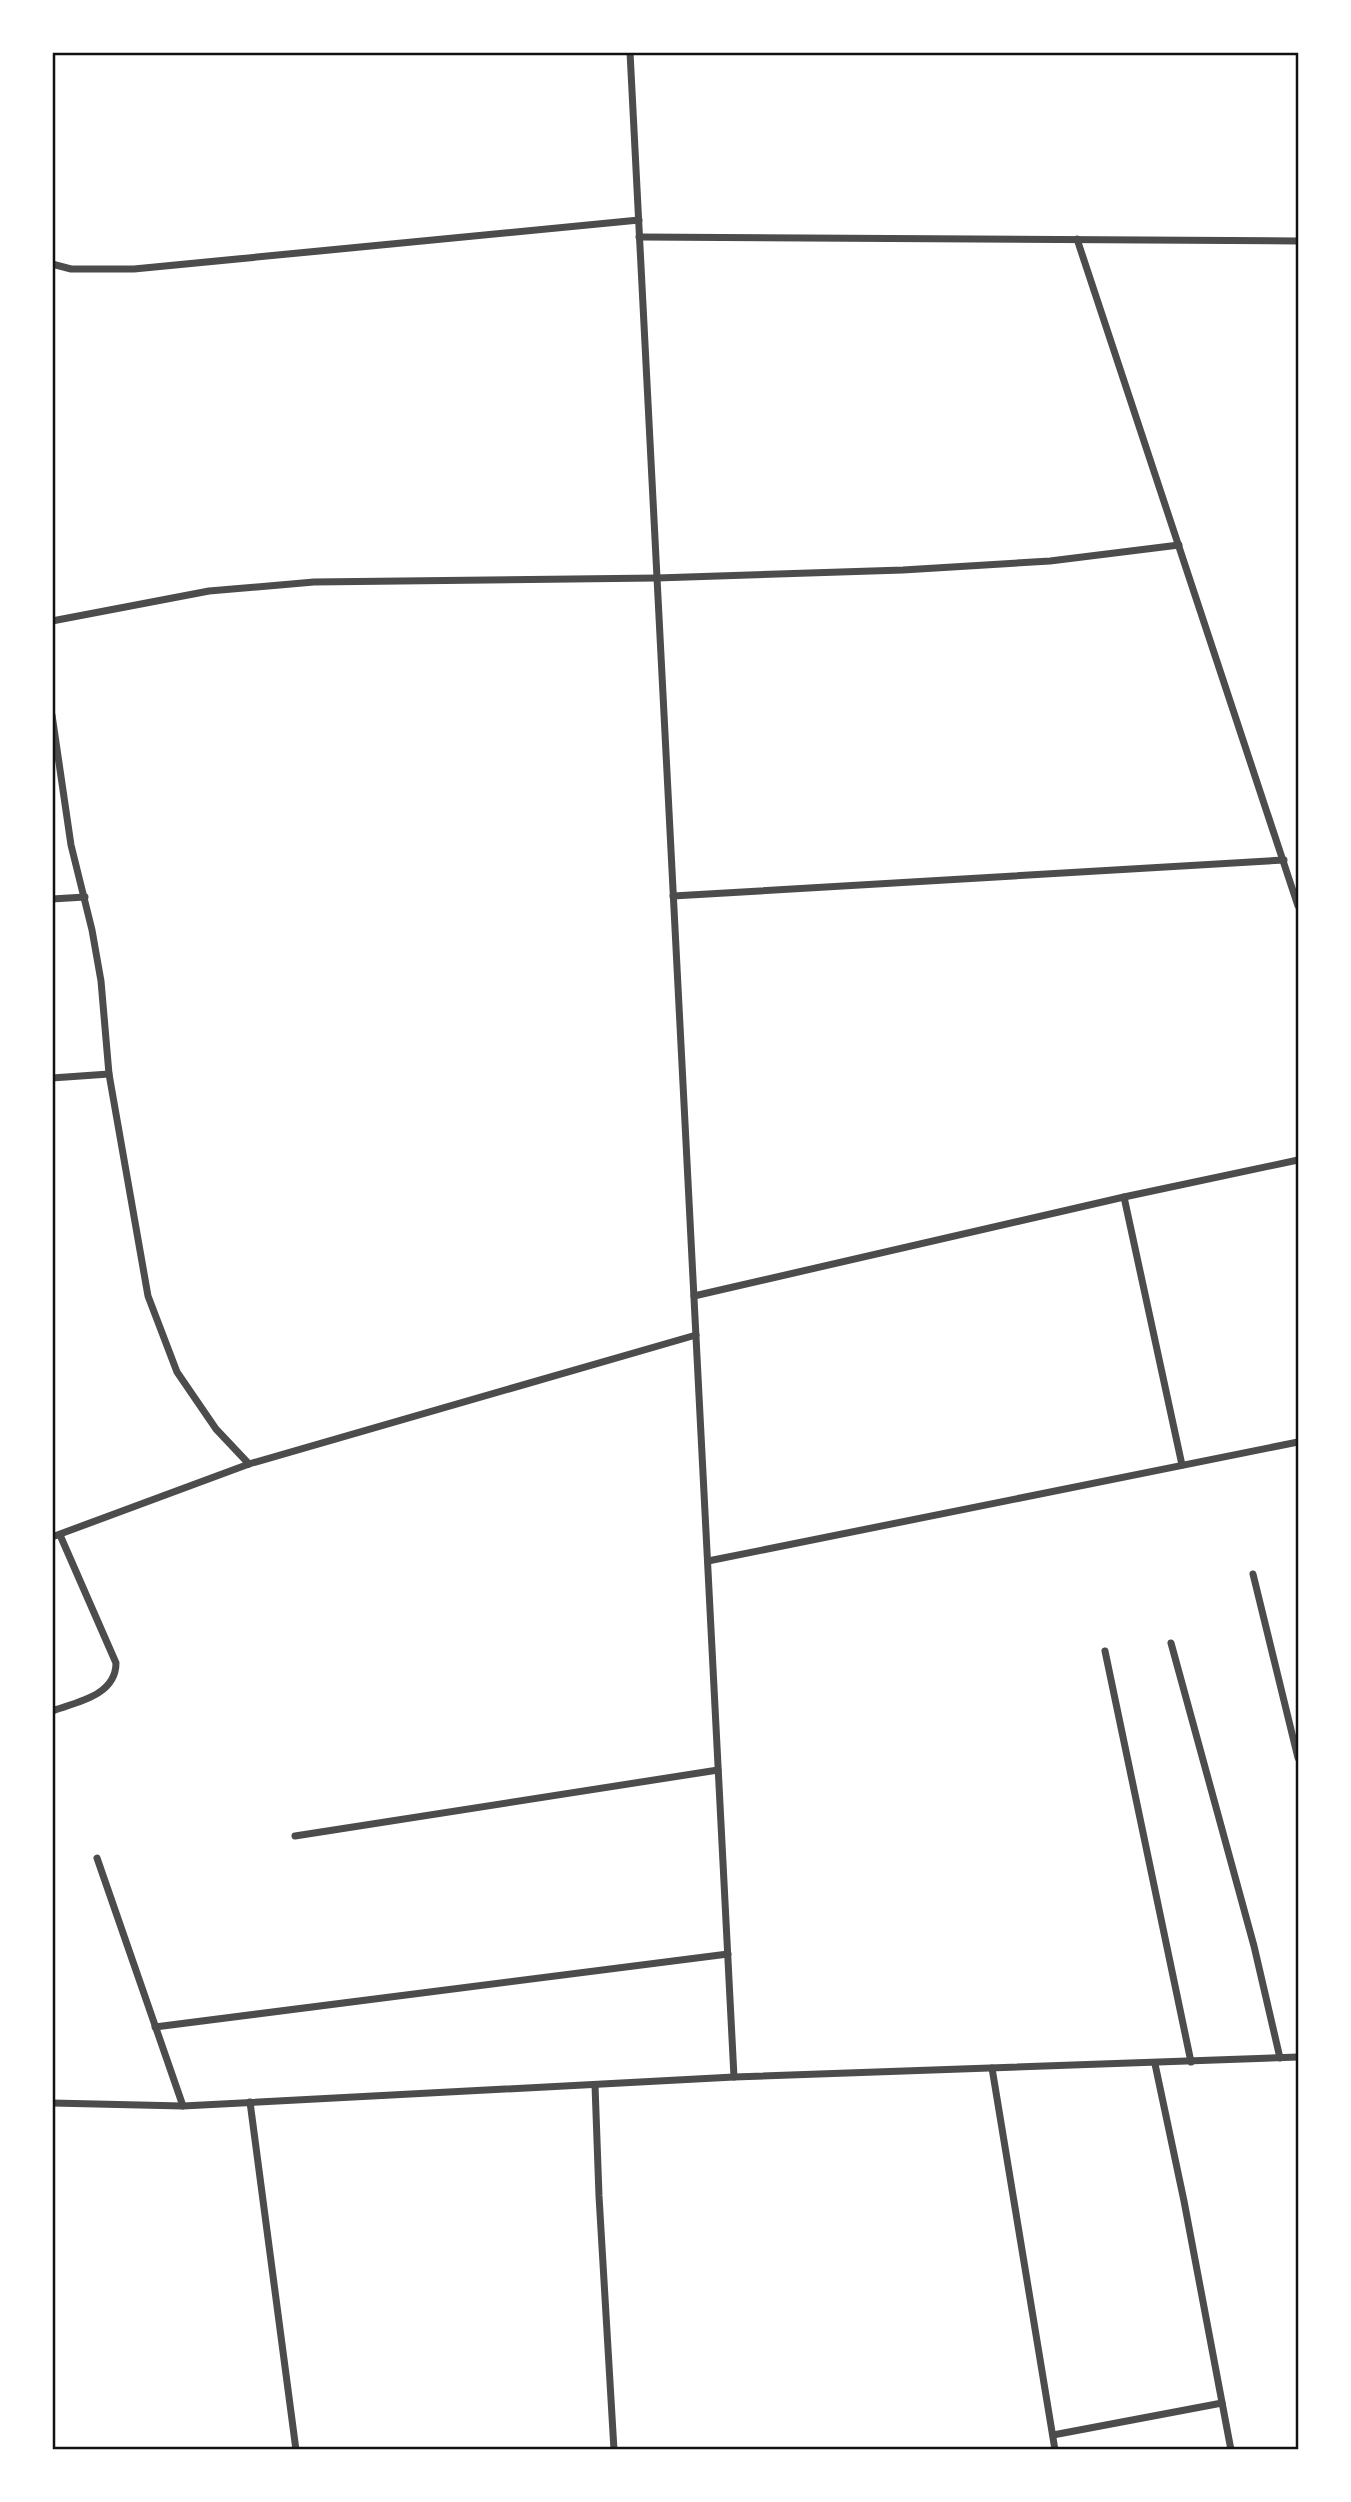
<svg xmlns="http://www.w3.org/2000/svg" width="1351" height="2502" font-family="'Golos Text',sans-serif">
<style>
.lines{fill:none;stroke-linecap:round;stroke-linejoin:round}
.minor{stroke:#4c4c4c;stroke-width:7}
.neatline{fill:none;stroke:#111;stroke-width:2.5}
</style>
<rect width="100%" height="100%" fill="#fff"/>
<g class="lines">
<g class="minor">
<path d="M 630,52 L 734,2077"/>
<path d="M 639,237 L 1298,241"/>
<path d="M 1077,239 L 1298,906"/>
<path d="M 52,264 L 71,269 L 134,269 L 639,220"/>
<path d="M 52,621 L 209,591 L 314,582 L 657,578 L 903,570 L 1050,561 L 1179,545"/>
<path d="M 52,715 L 71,845 L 92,930 L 101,981 L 109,1074 L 148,1296 L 177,1372 L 216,1429 L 249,1464"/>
<path d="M 673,896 L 1284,860"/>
<path d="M 52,899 L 85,897"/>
<path d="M 52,1078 L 109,1074"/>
<path d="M 1124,1197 L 1182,1465"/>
<path d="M 694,1296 L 1124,1197 L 1298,1160"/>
<path d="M 52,1537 L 249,1464 L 696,1335"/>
<path d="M 708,1561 L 1298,1442"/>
<path d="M 1253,1574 L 1298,1758"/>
<path d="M 1171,1643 L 1254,1946 L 1280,2058"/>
<path d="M 1105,1651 L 1191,2062"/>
<path d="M 52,1711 C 78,1702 116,1695 116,1663 L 60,1535"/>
<path d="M 295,1836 L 718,1770"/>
<path d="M 97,1858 L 183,2106"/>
<path d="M 155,2027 L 728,1954"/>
<path d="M 1155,2064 L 1184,2201 L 1231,2450"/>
<path d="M 992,2068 L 1055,2450"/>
<path d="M 595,2085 L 599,2196 L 614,2450"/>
<path d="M 250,2102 L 296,2450"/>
<path d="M 52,2103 L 183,2106 L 734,2077 L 1298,2057"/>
<path d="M 1053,2435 L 1222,2403"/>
</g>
</g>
<rect width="1351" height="2502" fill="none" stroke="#ffffff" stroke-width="108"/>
<rect x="54" y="54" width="1243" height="2394" class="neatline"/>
</svg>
